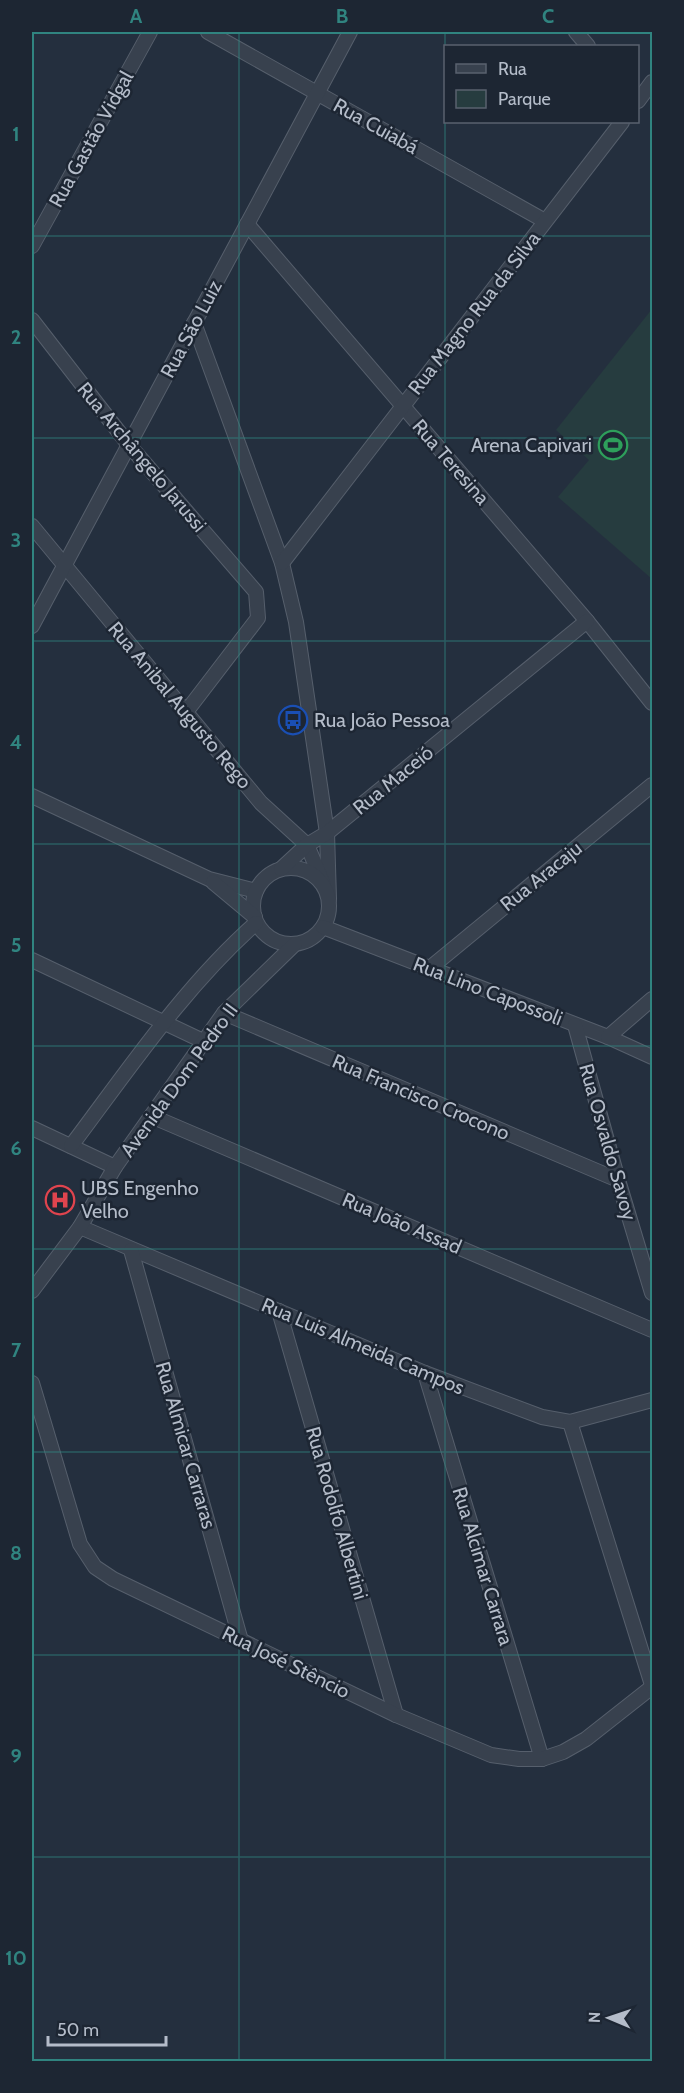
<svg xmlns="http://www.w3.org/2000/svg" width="684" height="2093" font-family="Cabin,sans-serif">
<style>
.green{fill:#263c3f}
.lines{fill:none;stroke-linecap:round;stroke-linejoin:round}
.minor-casing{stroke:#565f6c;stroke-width:16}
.minor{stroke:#38414e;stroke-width:14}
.grid{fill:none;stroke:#308480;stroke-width:1.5;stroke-opacity:0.55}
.labels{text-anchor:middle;stroke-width:5;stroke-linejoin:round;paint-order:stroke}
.street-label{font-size:20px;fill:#b4bcc9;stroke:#1d2633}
.poi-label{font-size:20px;fill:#b4bcc9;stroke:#1d2633;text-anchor:start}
.neatline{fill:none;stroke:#308480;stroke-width:2}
.grid-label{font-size:20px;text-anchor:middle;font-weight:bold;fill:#308480}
</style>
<rect width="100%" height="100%" fill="#242f3e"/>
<path class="green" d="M 652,309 L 652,579 L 558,497 L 589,460 L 556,430 Z"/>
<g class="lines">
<g class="minor-casing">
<g id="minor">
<path d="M 208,32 L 545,221"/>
<path d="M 576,32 L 588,46"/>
<path d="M 638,101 L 652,82"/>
<path d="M 247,224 L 587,621 L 652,703"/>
<path d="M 32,246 L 150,32"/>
<path d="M 32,320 L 129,445 L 256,592 L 258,618 L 186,712"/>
<path d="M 194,323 L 282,563 L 296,622 L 327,833 L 329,899"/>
<path d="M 32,526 L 261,803 L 307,845 L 324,885"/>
<path d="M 282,563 L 622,122"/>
<path d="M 32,626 L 350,32"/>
<path d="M 32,796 L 209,879 L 256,891"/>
<circle cx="291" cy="906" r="38"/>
<path d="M 281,869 L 307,845 L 327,833 L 587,621"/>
<path d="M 213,882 L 255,917"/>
<path d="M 323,927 L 608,1037 L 652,1057"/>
<path d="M 32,960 L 203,1041"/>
<path d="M 430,968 L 652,785"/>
<path d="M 224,1013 L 618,1180"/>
<path d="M 575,1025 L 618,1180 L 652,1293"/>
<path d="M 608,1037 L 652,999"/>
<path d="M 151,1116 L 652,1330"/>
<path d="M 32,1128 L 115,1167"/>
<path d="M 71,1146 C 129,1069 184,987 256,923"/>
<path d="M 80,1227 L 425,1373 L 542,1417 L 570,1422 L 652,1400"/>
<path d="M 131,1250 L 241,1641"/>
<path d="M 32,1291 L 80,1227 L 115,1167 L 224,1013 L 295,944"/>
<path d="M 279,1311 L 396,1715"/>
<path d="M 425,1373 L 542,1759"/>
<path d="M 32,1383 L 80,1544 L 95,1567 L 113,1579 L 396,1715 L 491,1755 L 519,1759 L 542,1759 L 563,1752 L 586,1739 L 652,1687"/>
<path d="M 570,1422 L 652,1685"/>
</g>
</g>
<use href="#minor" class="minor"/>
</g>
<path class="grid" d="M 239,32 L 239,2062M 445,32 L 445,2062M 32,236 L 652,236M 32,438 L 652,438M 32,641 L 652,641M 32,844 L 652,844M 32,1046 L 652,1046M 32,1249 L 652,1249M 32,1452 L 652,1452M 32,1655 L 652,1655M 32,1857 L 652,1857"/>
<defs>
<g id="stadium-ring" transform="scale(1.5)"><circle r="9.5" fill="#1d2633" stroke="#2e9e5b" stroke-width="1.5"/><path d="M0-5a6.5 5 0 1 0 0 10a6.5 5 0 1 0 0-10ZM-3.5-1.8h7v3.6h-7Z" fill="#2e9e5b"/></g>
<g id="bus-ring" transform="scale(1.5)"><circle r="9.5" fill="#1d2633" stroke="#1a4fb4" stroke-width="1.5"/><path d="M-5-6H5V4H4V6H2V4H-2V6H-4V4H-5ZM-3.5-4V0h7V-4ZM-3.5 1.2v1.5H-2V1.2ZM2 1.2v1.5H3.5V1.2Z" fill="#1a4fb4"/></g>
<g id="hospital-ring" transform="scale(1.5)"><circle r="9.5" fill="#1d2633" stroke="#e0444e" stroke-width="1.5"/><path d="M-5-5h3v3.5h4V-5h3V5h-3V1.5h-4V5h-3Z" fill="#e0444e"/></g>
</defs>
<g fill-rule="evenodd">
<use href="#stadium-ring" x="613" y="445"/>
<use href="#bus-ring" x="293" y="720"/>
<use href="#hospital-ring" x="60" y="1200"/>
</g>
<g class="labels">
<g class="street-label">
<text transform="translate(376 126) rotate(29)" y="7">Rua Cuiabá</text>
<text transform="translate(91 139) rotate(-61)" y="7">Rua Gastão Vidgal</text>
<text transform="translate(474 313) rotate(-52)" y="7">Rua Magno Rua da Silva</text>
<text transform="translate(191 329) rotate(-62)" y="7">Rua São Luiz</text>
<text transform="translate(142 457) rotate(50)" y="7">Rua Archângelo Jarussi</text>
<text transform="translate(451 462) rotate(49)" y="7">Rua Teresina</text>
<text transform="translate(180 705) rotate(50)" y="7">Rua Anibal Augusto Rego</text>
<text transform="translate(393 780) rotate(-39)" y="7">Rua Maceió</text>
<text transform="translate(541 876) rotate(-39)" y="7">Rua Aracaju</text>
<text transform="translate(488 991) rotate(21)" y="7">Rua Lino Capossoli</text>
<text transform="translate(179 1080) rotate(-54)" y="7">Avenida Dom Pedro II</text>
<text transform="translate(421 1097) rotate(23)" y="7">Rua Francisco Crocono</text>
<text transform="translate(608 1142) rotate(74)" y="7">Rua Osvaldo Savoy</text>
<text transform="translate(402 1223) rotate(23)" y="7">Rua João Assad</text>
<text transform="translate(363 1346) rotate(23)" y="7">Rua Luis Almeida Campos</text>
<text transform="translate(186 1445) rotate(74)" y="7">Rua Almicar Carraras</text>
<text transform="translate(337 1513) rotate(74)" y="7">Rua Rodolfo Albertini</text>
<text transform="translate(483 1566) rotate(73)" y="7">Rua Alcimar Carrara</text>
<text transform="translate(286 1662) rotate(26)" y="7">Rua José Stêncio</text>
</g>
<g class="poi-label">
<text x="592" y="452" text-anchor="end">Arena Capivari</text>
<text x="314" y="727">Rua João Pessoa</text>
<text x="81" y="1195">UBS Engenho<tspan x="81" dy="23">Velho</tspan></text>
</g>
</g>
<rect width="684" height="2093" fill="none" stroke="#1d2633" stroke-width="66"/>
<rect x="444" y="45" width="195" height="78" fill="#1d2633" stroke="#59626f" stroke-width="1.5"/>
<rect x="456" y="64" width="30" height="9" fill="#38414e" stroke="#59626f" stroke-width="1.5"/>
<text x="498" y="75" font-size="18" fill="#b4bcc9">Rua</text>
<rect x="456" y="90" width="30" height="18" fill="#263c3f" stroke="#59626f" stroke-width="1.5"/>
<text x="498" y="105" font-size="18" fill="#b4bcc9">Parque</text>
<g transform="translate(609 2018) rotate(272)" stroke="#1d2633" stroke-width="4.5" paint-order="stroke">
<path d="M0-4.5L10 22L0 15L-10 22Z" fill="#b4bcc9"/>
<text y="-9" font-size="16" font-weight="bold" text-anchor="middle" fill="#b4bcc9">N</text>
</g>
<path d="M48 2036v9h118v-9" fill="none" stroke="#b4bcc9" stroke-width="3"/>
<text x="57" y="2036" font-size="18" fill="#b4bcc9" stroke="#1d2633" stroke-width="4.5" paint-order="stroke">50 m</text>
<rect x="33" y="33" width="618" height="2027" class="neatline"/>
<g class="grid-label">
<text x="136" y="23">A</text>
<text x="342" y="23">B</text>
<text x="548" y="23">C</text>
<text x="16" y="141">1</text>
<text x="16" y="344">2</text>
<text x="16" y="547">3</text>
<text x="16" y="749">4</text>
<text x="16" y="952">5</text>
<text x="16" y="1155">6</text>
<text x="16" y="1357">7</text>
<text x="16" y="1560">8</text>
<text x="16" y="1763">9</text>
<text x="16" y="1965">10</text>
</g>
</svg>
